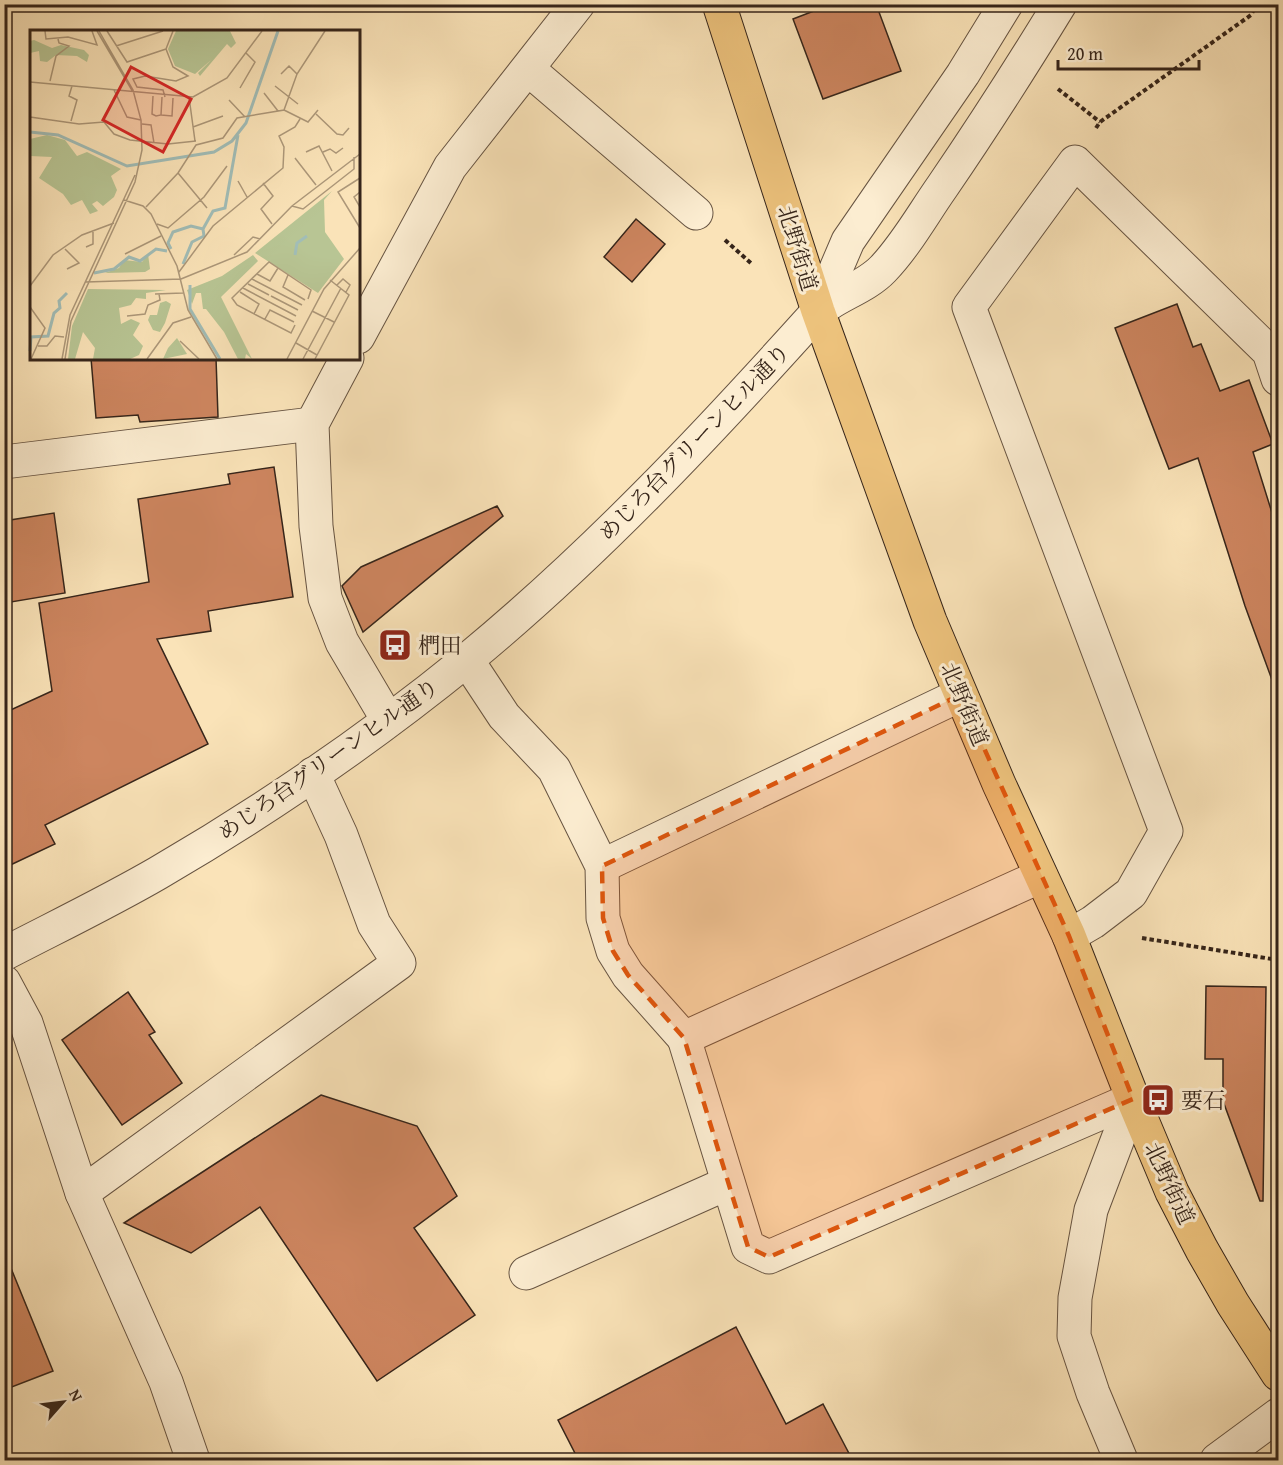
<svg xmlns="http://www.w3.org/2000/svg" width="1283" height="1465" font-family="'Gentium Book Plus','Noto Serif JP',serif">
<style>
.building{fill:#cd855f;stroke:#36251a;stroke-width:1.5}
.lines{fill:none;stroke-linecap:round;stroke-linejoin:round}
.minor-casing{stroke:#675442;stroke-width:35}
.major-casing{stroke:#36251a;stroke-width:35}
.path{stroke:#36251a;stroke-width:4;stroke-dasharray:4.5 3;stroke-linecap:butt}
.minor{stroke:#fcedd1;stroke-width:33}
.major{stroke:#edc27c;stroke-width:33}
.marked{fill:#df560d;fill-opacity:0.2;stroke:#df560d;stroke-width:4.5;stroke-dasharray:12 8;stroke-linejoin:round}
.labels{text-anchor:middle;stroke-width:6;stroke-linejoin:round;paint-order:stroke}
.street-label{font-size:22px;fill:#36251a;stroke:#fcedd1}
.poi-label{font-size:22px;fill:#36251a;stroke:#fcedd1;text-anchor:start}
.inset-river{fill:none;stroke:#a1bdb7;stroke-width:3}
.inset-road{fill:none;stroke:#ac9779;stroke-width:1.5}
.view{fill:#d62828;fill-opacity:0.15;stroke:#d62828;stroke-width:3}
.inset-edge{fill:none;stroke:#36251a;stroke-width:3}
</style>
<rect width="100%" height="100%" fill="#fae3b8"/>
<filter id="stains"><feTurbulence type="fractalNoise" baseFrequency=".00333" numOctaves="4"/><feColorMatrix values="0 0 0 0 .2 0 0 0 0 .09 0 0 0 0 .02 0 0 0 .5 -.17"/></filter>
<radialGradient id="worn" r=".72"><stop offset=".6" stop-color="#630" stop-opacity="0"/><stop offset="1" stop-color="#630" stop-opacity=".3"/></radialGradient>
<g class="building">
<path d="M 832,4 L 876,4 L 901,71 L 823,99 L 793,19 Z"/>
<path d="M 636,219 L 665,244 L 632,282 L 604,257 Z"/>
<path d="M 1177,304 L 1193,347 L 1201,344 L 1220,391 L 1249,380 L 1273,444 L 1253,452 L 1278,532 L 1278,679 L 1272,680 L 1245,606 L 1198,458 L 1169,469 L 1115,328 Z"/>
<path d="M 91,358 L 216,358 L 218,417 L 140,422 L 138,415 L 96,418 Z"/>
<path d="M 274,467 L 293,597 L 208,611 L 211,631 L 157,639 L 208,744 L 45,825 L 55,844 L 4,868 L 4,713 L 52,691 L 39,603 L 149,582 L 138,499 L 230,484 L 228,474 Z"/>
<path d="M 497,506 L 503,516 L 363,632 L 342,586 L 361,567 Z"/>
<path d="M 54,513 L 65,593 L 11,602 L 4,551 L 4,521 Z"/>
<path d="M 1206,986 L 1266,987 L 1263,1201 L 1260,1201 L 1223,1101 L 1223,1059 L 1205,1059 Z"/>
<path d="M 128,992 L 155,1032 L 149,1035 L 182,1083 L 122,1125 L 62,1040 Z"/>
<path d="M 321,1095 L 417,1126 L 457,1196 L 414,1228 L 475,1315 L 377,1381 L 260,1207 L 191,1253 L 124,1223 Z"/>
<path d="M 4,1256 L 6,1256 L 53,1371 L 4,1390 Z"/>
<path d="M 736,1327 L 786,1424 L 823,1404 L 853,1461 L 579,1461 L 558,1420 Z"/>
</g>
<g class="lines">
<g class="minor-casing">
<g id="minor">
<path d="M 528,69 L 696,213"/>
<path d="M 818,311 L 848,241 L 963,74 L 1006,4"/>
<path d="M 358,337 L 450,167 L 578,4"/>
<path d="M 347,358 L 312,424 L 316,526 L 325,598 L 342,642 L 388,720"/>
<path d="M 4,462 L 312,424"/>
<path d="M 467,660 L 504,716 L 554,769 L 602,866 L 603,918 L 613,951 L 628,975 L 684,1038 L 1041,876"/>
<path d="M 602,866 L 960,695"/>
<path d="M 1069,936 L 1093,922 L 1131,893 L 1166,831 L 969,307 L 1075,162 L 1269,352 L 1278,379"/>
<path d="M 4,954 C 56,927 108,902 158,873 C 266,810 371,738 468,659 C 593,556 704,438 812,318 C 831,296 863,290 883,269 C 906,245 923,214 942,187 C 983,127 1022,66 1060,4"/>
<path d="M 4,982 L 26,1023 L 82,1193 L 166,1382 L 193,1460"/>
<path d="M 684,1038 L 748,1247 L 769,1257 L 1133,1099"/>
<path d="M 82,1193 L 399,963 L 374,924 L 341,835 L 313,774"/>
<path d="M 526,1273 L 728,1183"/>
<path d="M 1121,1460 L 1093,1393 L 1074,1336 L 1075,1298 L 1091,1210 L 1133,1099"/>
<path d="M 1217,1460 L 1278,1415"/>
</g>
</g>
<g class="major-casing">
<path id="major" d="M 719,4 L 818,311 L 930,621 L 999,784 L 1069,936 L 1133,1099 L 1172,1192 L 1202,1250 L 1233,1304 L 1278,1374"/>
</g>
<g class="path">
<path d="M 1058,89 L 1100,122"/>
<path d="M 1096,128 L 1100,122 L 1251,15 L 1257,4"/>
<path d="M 725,240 L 752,264"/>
<path d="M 1142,938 L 1278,960"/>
</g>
<use href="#minor" class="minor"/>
<use href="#major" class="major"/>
</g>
<path class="marked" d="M 960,695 L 1069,936 L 1133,1099 L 769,1257 L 748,1247 L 684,1038 L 628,975 L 613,951 L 603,918 L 602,866 Z"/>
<defs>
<g id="bus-square" transform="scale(1.725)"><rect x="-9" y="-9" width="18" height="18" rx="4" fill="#8f2418" stroke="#fcedd1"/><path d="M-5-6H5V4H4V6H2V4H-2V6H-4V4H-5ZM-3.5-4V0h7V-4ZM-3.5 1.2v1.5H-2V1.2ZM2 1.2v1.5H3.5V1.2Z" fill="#fff"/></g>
</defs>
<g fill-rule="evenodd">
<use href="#bus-square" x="395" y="645"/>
<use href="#bus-square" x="1158" y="1100"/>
</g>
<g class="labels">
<g class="street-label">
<text transform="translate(798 248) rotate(73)" y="8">北野街道</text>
<text transform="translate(694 442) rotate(-46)" y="8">めじろ台グリーンヒル通り</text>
<text transform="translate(965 704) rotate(67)" y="8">北野街道</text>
<text transform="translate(328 759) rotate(-35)" y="8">めじろ台グリーンヒル通り</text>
<text transform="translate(1170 1183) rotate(65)" y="8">北野街道</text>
</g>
<g class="poi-label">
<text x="418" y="653">椚田</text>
<text x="1181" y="1108">要石</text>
</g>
</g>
<g transform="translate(30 30)">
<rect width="330" height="330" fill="#fae3b8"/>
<path d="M 146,1 L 200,1 L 206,13 L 201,18 L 197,14 L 170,46 L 168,43 L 181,30 L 165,44 L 145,36 L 138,19 ZM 4,10 L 22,18 L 31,15 L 54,20 L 59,25 L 57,32 L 47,26 L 26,25 L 17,32 L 10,31 L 9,21 L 0,23 L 0,11 ZM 17,105 L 35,110 L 47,126 L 57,122 L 91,139 L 81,146 L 87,160 L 84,167 L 73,176 L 67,171 L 62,174 L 68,181 L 60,184 L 52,170 L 41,175 L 33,164 L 9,148 L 22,127 L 0,126 L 0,109 ZM 302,161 L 294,170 L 295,202 L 314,229 L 288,263 L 225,223 ZM 118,224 L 120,239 L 115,242 L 75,243 L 89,238 L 94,230 L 112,232 ZM 223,225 L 228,231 L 191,267 L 222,329 L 216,324 L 215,329 L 208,329 L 194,302 L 176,279 L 173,279 L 171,263 L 166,263 L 162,274 L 157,260 L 192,246 ZM 58,259 L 136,260 L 116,263 L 116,269 L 106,268 L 101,275 L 89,278 L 91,294 L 101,289 L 110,293 L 103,305 L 113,316 L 109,325 L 100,329 L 63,329 L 65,318 L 53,302 L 45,329 L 38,329 L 42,296 ZM 136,271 L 141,274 L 135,293 L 130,302 L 123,300 L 118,290 L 120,285 L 127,285 L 130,273 ZM 147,308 L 157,324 L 133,329 L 138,318 Z" fill="#b8c594"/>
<path class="inset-river" d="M 0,102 L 28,105 L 97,136 L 184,122 L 202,111 L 216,93 L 248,1M 141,219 L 138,213 L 143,202 L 161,196 L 173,199 L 183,181 L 195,178 L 208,105M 265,225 L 267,213 L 277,206M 153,234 L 162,212 L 174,206 L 173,199M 64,243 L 84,239 L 99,227 L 110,231 L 126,219 L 137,221M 160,255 L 160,279 L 190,329M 0,321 L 1,307 L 18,306 L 24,283 L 30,278 L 29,271 L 37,263"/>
<path class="inset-road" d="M 15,1 L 16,9 L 38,7 L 67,15 L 62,1M 67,1 L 103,62M 77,1 L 97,32 L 136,19M 86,16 L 133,1M 251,44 L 259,36 L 267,44M 20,51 L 26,26 L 39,16 L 29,13 L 28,9M 0,52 L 163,67 L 197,48 L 232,1M 245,56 L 268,74M 210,58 L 225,32 L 216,23M 84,60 L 97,87 L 111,90M 234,63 L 248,81M 123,66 L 122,84 L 126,86 L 131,85 L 132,67M 135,67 L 133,60 L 107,57 L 103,49 L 115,46 L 146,51 L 158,46 L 143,37 L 136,19 L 143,1M 159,67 L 165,111M 199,70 L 215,87M 254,80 L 278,92 L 288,80M 286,84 L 307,104 L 313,105 L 319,98M 131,85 L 142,86 L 143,68M 0,87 L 49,94 L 74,92 L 84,104 L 100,110 L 138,114 L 166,111M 41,91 L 47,70 L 39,66 L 42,56M 112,94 L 121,95 L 124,113M 163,97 L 193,86M 276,122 L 289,116 L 302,141M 293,122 L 300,119 L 306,123 L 313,118M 265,128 L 286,155M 148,143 L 177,178M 330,148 L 308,162 L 330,198M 208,151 L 217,167M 233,153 L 243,166 L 231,179 L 242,194M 330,162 L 324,167 L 330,177M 94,170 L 113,176 L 121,184 L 147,236 L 158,280 L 187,329M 262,176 L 273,179 L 324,139 L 324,127M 116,177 L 148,143 L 166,115 L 193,108 L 207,88 L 254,80 L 267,44 L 295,1M 127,194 L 138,198 L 174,167 L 197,136M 56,217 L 63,214 L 63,202M 35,219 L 49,233 L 37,239M 95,224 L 131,206M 204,225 L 223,207 L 230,209M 149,242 L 183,196 L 253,138 L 254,117 L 249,106 L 265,97 L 270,89M 227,244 L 240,251 L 248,238M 258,245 L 253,257 L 275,270M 151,249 L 217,222 L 262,176 L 330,124M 222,249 L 272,275M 56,252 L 151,249M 218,254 L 239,265M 307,255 L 313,249 L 320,255 L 316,262M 0,256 L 23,225 L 52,205 L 84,193M 213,258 L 266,286M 210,262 L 229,274 L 224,284M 125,264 L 153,263M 241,266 L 268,280M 0,277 L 15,298 L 1,329M 282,281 L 304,292M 97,286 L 115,284 L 118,275 L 130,270 L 129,264M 235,289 L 240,280 L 264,292M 265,295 L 261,303 L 207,275 L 202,268 L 239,232 L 281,260 L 278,269M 150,311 L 169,329M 266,313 L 287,325M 8,316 L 17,316 L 25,306 L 34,307M 32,329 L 40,285 L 105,145M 35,329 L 41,291 L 105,152 L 112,120 L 111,90 L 103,60 L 69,1M 117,329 L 143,293 L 161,287M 257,329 L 294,259 L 330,218M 273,329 L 311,258M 285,329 L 319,265 L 300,250"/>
<path class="view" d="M 101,37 L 161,69 L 133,122 L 73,90 Z"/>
<rect width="330" height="330" class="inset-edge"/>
</g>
<rect width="1283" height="1465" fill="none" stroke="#fae3b8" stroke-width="24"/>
<rect x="6" y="6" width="1271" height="1453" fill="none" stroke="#36251a" stroke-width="3"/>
<rect x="12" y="12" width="1259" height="1441" fill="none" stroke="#36251a" stroke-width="1.5"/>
<g transform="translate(63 1402) rotate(62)" stroke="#fcedd1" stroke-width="4.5" paint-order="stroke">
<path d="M0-4.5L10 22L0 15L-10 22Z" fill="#36251a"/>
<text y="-9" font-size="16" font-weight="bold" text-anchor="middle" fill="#36251a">N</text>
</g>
<path d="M1058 60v9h141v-9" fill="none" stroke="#36251a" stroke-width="3"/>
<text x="1067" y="60" font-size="18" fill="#36251a" stroke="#fcedd1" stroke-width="4.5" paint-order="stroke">20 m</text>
<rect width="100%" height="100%" filter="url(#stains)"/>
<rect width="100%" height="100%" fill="url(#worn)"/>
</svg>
